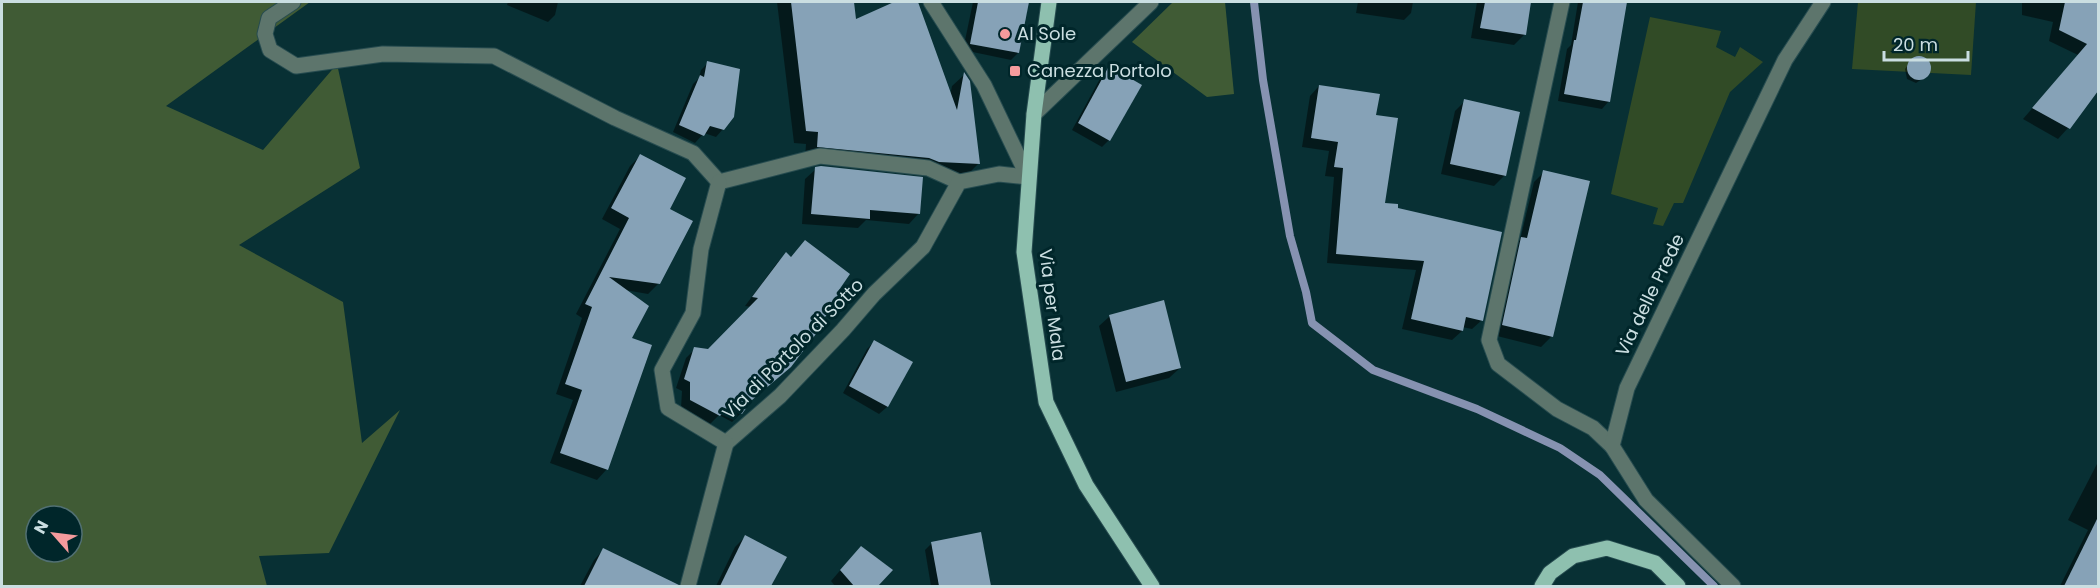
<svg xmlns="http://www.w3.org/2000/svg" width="2100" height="588" font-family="Poppins,sans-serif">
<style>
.green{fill:#314b26}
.forest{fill:#405b35;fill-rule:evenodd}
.shadow{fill:#0007}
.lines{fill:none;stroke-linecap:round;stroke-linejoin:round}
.stream{stroke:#8692b1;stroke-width:8}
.building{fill:#86a2b7}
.minor-casing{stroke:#274c50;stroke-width:17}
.major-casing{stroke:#274c50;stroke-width:17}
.minor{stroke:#5d756c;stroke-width:15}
.major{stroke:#8ec0af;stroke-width:15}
.poi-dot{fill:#f59b9d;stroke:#00262a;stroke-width:2}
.labels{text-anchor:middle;stroke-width:6;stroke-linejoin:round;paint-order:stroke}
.poi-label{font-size:18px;fill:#cadee1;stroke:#00262a;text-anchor:start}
.street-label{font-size:18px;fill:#cadee1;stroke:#00262a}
</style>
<rect width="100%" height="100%" fill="#083034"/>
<g class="green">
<path d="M 1858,2 L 1976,2 L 1971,75 L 1852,69 Z"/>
<path d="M 1650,17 L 1721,31 L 1716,47 L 1735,57 L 1740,47 L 1763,62 L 1730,92 L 1683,203 L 1674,203 L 1663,226 L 1653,224 L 1658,208 L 1611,194 Z"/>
</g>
<g class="forest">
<path d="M 2,2 L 310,2 L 166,106 L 263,150 L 337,64 L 360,168 L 239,245 L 343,302 L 362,443 L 400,410 L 329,553 L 259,556 L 267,586 L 2,586 ZM 36,516 L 72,516 L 72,552 L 36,552 Z"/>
<path d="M 1173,2 L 1225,2 L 1234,94 L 1207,97 L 1132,42 Z"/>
</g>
<g class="shadow">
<path d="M 508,2 L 558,2 L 555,15 L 548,22 L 507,5 Z"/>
<path d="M 777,2 L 853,2 L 855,21 L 897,2 L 916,2 L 950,96 L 952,86 L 964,75 L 979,163 L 966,176 L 805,159 L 806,144 L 794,143 Z"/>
<path d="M 973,2 L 1028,2 L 1018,53 L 1011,60 L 963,50 Z"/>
<path d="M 1358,2 L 1413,2 L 1411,13 L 1404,20 L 1356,13 Z"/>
<path d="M 1477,2 L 1530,2 L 1524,35 L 1514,45 L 1471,38 Z"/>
<path d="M 1578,2 L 1626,2 L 1609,101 L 1602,109 L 1558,101 L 1567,49 L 1571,45 Z"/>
<path d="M 2022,2 L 2098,2 L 2098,89 L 2068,128 L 2058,139 L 2023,119 L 2078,55 L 2049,41 L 2053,22 L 2022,15 Z"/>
<path d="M 1913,58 L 1919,58 L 1925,60 L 1929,71 L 1922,79 L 1916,83 L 1907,79 L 1905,69 Z"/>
<path d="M 708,63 L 723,129 L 716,137 L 704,133 L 695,143 L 673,132 L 693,84 L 699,78 L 701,70 Z"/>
<path d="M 1109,68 L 1109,140 L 1102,147 L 1072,130 L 1102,75 Z"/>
<path d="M 1319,86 L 1375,116 L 1383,205 L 1397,210 L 1482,320 L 1472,329 L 1462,327 L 1462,331 L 1452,340 L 1402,329 L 1416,270 L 1327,263 L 1334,177 L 1325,176 L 1329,151 L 1302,147 L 1310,96 Z"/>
<path d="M 1465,101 L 1505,175 L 1494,186 L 1441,174 L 1455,111 Z"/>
<path d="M 640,156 L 668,210 L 659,283 L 648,294 L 625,290 L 607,469 L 597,480 L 550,463 L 573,400 L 556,394 L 582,318 L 576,314 L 620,229 L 602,219 L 630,166 Z"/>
<path d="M 816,169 L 919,213 L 909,224 L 866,220 L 858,228 L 802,224 L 805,179 Z"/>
<path d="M 1544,172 L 1589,182 L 1551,337 L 1541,347 L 1493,335 L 1512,249 L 1520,240 L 1534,182 Z"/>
<path d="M 805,242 L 748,403 L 741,413 L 732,422 L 719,415 L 710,424 L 681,408 L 682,391 L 676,388 L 686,358 L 695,349 L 708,350 L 752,307 L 745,306 L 777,263 L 786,254 L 790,258 Z"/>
<path d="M 1110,316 L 1180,368 L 1169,378 L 1116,392 L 1099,326 Z"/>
<path d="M 874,342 L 911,363 L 887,407 L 879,414 L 843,393 L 867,349 Z"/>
<path d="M 2098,462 L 2098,586 L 2060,586 L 2088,530 L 2068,520 Z"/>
<path d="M 745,537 L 785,558 L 770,586 L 716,586 L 735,547 Z"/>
<path d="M 932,543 L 990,585 L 931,586 L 925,550 Z"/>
<path d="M 604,549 L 650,572 L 643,586 L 580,586 L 594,560 Z"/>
<path d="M 851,558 L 891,570 L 876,586 L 835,586 L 831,581 Z"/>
</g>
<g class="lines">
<path class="stream" d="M 1254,2 L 1263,80 L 1290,236 L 1306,292 L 1312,323 L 1373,370 L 1477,409 L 1560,448 L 1600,475 L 1714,586"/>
</g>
<g class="building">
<path d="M 791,2 L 854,2 L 856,19 L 894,2 L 918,2 L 957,110 L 964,72 L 970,81 L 980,164 L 939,162 L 929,158 L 817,147 L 818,132 L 806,131 Z"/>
<path d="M 978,2 L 1029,2 L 1019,53 L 970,44 Z"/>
<path d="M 1485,2 L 1531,2 L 1526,35 L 1480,28 Z"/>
<path d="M 1583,2 L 1627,2 L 1610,102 L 1564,94 L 1574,40 L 1576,40 Z"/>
<path d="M 2065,2 L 2098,2 L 2098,91 L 2070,129 L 2032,108 L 2087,44 L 2059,30 Z"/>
<circle cx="1919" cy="68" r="12"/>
<path d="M 707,61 L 740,69 L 734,117 L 724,130 L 710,126 L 704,136 L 679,125 L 700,75 L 704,77 Z"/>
<path d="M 1109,66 L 1142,85 L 1110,141 L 1078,123 Z"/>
<path d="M 1319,85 L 1380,94 L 1376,115 L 1398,118 L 1385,203 L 1398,204 L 1398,208 L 1502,232 L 1483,321 L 1466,317 L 1463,331 L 1411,319 L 1424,261 L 1336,254 L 1343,168 L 1334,167 L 1338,142 L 1311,138 Z"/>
<path d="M 1464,99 L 1520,112 L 1506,176 L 1450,164 Z"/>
<path d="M 640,154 L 686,178 L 670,209 L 693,221 L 660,284 L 609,277 L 649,306 L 632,338 L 652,345 L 608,470 L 560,453 L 582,390 L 565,384 L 592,307 L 585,304 L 629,218 L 611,208 Z"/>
<path d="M 821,166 L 923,177 L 920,214 L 870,210 L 870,219 L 811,214 L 815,167 Z"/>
<path d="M 1543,170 L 1590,181 L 1553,337 L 1502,325 L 1521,237 L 1527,238 Z"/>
<path d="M 805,240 L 850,274 L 839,290 L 843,293 L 822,321 L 825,322 L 791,367 L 752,400 L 742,414 L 728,407 L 720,416 L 690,400 L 690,382 L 684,379 L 694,347 L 708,349 L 758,298 L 752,297 L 786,252 L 791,257 Z"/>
<path d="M 1164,300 L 1181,368 L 1126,382 L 1109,315 Z"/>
<path d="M 874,340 L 913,362 L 888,407 L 849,386 Z"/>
<path d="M 2098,517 L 2098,586 L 2064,586 Z"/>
<path d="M 981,532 L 991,586 L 939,586 L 931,542 Z"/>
<path d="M 745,535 L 787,557 L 771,586 L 720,586 Z"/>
<path d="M 861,546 L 893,570 L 878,586 L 854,586 L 840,570 Z"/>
<path d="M 603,548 L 679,585 L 679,586 L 584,586 Z"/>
</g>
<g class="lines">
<g class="minor-casing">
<g id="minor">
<path d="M 293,2 L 269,18 L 265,34 L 270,50 L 296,66 L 383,54 L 494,56 L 615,118 L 693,153 L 719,182 L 820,156 L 928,168 L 959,182"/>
<path d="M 931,2 L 984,85 L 1028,177"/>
<path d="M 1562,2 L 1489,340 L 1498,364 L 1557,409 L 1593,428 L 1612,446"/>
<path d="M 1034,114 L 1151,2"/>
<path d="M 719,182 L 701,249 L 693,313 L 662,370 L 668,408 L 726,443 L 780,396 L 843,330 L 874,294 L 923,247 L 959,182 L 999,174 L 1028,177"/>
<path d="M 688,586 L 726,443"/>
<path d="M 1733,586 L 1646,500 L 1612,446 L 1627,388 L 1785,60 L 1823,2"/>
</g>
</g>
<g class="major-casing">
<g id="major">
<path d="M 1049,2 L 1034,114 L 1024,252 L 1046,402 L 1086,485 L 1152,586"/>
<path d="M 1542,586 L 1550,573 L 1573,556 L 1607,548 L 1655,563 L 1678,586"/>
</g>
</g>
<use href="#minor" class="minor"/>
<use href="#major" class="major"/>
</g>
<g class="poi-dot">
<circle cx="1005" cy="34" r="6"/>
<rect x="1009" y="65" width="12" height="12" rx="3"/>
</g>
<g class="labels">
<g class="poi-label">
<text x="1017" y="40">Al Sole</text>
<text x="1027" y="77">Canezza Portolo</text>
</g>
<g class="street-label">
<text transform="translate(1650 295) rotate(-64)" y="6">Via delle Prede</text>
<text transform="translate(1052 305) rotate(83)" y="6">Via per Mala</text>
<text transform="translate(793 349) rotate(-45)" y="6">Via di Pòrtolo di Sotto</text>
</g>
</g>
<rect width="2100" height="588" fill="none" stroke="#cadee1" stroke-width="6"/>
<g transform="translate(54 534) rotate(298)"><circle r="28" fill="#00262a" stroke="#517073" stroke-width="1.5"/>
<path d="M0-4.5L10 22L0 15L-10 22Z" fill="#f59b9d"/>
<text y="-9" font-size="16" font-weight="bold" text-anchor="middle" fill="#cadee1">N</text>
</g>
<path d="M1884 51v9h84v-9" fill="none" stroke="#cadee1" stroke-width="3"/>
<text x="1893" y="51" font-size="18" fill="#cadee1" stroke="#00262a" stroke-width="4.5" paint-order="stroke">20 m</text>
</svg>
